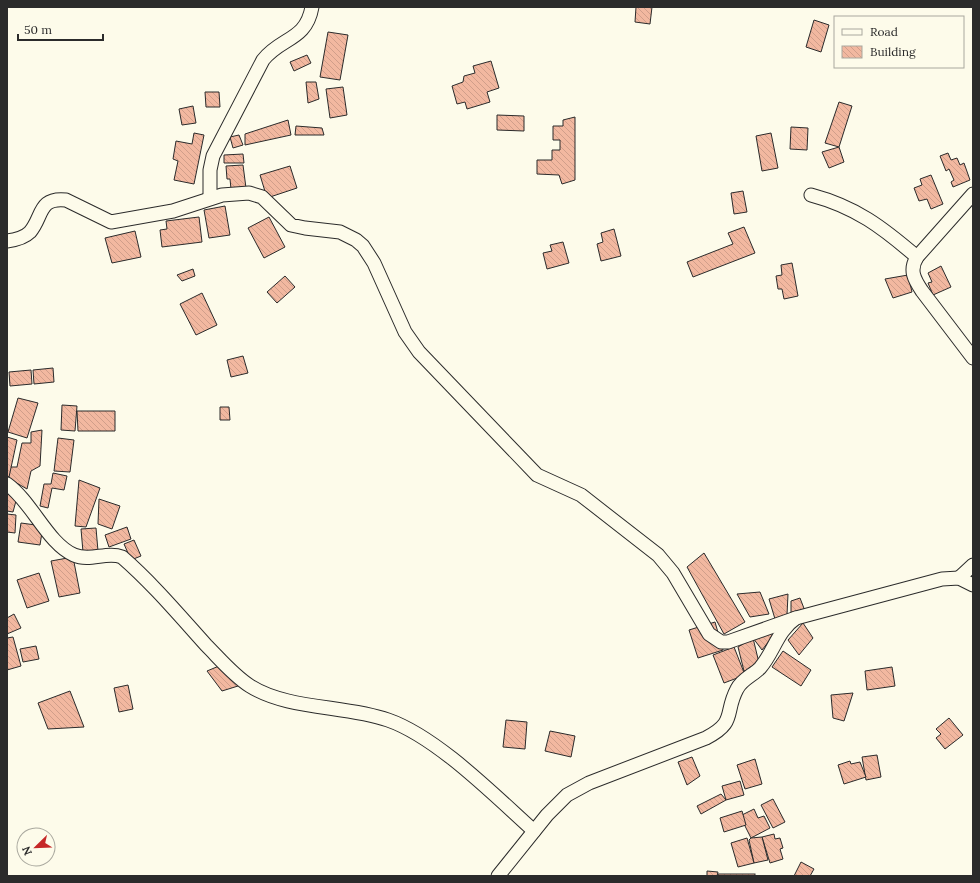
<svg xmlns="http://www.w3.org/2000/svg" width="980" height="883" font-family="Lora,serif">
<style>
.building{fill:url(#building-back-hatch);stroke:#2b2b2b}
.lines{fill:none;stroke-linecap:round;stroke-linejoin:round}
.minor-casing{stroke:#2b2b2b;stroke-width:15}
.minor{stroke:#fdfbea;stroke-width:13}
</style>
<defs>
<pattern id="building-back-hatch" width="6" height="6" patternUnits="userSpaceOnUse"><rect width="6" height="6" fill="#f2b8a0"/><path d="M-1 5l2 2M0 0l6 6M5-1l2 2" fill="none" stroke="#d09e8a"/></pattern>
</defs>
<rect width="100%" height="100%" fill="#fdfbea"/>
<g class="building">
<path d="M 636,7 L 652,7 L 650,24 L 635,22 Z"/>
<path d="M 814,20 L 829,25 L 821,52 L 806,47 Z"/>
<path d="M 328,32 L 348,35 L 340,80 L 320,77 Z"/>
<path d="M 307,55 L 311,63 L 294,71 L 290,62 Z"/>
<path d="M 491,61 L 499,88 L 487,92 L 490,102 L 467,109 L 465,102 L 457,104 L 452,86 L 463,82 L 464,76 L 475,73 L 473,66 Z"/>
<path d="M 306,82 L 316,82 L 319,99 L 308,103 Z"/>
<path d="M 343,87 L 347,115 L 330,118 L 326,89 Z"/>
<path d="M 205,92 L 219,92 L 220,107 L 206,107 Z"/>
<path d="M 839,102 L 852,106 L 839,147 L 825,143 Z"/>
<path d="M 193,106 L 196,123 L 182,125 L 179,109 Z"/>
<path d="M 497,115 L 524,116 L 524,131 L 497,130 Z"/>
<path d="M 575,117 L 575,180 L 562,184 L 559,175 L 537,174 L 537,160 L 552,160 L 552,150 L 560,150 L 560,140 L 553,140 L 553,126 L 563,126 L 563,120 Z"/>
<path d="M 288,120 L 291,135 L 245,145 L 245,134 Z"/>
<path d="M 296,126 L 322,128 L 324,135 L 295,135 Z"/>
<path d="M 791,127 L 808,128 L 807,150 L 790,149 Z"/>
<path d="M 194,133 L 204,135 L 194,184 L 174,180 L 178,161 L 173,159 L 176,141 L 192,144 Z"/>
<path d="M 771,133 L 778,168 L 762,171 L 756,136 Z"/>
<path d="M 239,135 L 243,145 L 233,148 L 230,137 Z"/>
<path d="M 839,147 L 844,162 L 829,168 L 822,152 Z"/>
<path d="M 948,153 L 951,160 L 957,158 L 960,165 L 964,163 L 970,180 L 953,187 L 951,182 L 954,180 L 949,169 L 946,171 L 940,156 Z"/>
<path d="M 243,154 L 244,163 L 224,163 L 224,155 Z"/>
<path d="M 243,165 L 246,188 L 231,189 L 230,179 L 227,179 L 226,166 Z"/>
<path d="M 290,166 L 297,188 L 267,198 L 260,175 Z"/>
<path d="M 931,175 L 943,204 L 931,209 L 927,199 L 919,201 L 914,188 L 922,185 L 920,179 Z"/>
<path d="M 743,191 L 747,212 L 734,214 L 731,193 Z"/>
<path d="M 225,206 L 230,235 L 209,238 L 204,210 Z"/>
<path d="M 199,217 L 202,242 L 162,247 L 160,230 L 167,229 L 166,221 Z"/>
<path d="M 269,217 L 285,247 L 264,258 L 248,228 Z"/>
<path d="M 744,227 L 755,253 L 693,277 L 687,262 L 733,244 L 728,233 Z"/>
<path d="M 614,229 L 621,256 L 601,261 L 597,244 L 603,242 L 601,233 Z"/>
<path d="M 135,231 L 141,257 L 112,263 L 105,238 Z"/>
<path d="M 563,242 L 569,263 L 547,269 L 543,253 L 552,251 L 550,245 Z"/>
<path d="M 792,263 L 798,296 L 784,299 L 782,289 L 778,289 L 776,276 L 782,275 L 781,265 Z"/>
<path d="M 941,266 L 951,287 L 933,295 L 928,283 L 932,282 L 928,273 Z"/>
<path d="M 193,269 L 195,276 L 182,281 L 177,275 Z"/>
<path d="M 908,275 L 912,292 L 893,298 L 885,279 Z"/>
<path d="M 285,276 L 295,287 L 277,303 L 267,292 Z"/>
<path d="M 202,293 L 217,325 L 196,335 L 180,304 Z"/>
<path d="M 243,356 L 248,373 L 231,377 L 227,360 Z"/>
<path d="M 53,368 L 54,382 L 34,384 L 33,370 Z"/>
<path d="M 31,370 L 32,384 L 10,386 L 9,372 Z"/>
<path d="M 18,398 L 38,403 L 27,438 L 8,432 Z"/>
<path d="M 62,405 L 77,406 L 75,431 L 61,430 Z"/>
<path d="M 220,407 L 229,407 L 230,420 L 220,420 Z"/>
<path d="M 77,411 L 115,411 L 115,431 L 78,431 Z"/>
<path d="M 42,430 L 40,466 L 31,471 L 27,489 L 8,478 L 8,467 L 17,467 L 22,443 L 31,443 L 31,432 Z"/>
<path d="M 7,437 L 17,440 L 9,477 L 7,476 Z"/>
<path d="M 58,438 L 74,440 L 70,472 L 54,471 Z"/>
<path d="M 53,473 L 67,476 L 64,490 L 52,488 L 48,508 L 40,506 L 44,484 L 51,484 Z"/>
<path d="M 79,480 L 100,488 L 86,527 L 75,526 Z"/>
<path d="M 7,494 L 17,497 L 13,512 L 7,511 Z"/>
<path d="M 99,499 L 120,506 L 112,529 L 98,524 Z"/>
<path d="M 7,514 L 16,515 L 15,533 L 7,532 Z"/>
<path d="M 21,523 L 43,526 L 40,545 L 18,542 Z"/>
<path d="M 127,527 L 131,539 L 109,547 L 105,535 Z"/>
<path d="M 96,528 L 98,551 L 83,552 L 81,529 Z"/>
<path d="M 134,540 L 141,556 L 131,560 L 124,544 Z"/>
<path d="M 704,553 L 745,622 L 724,634 L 687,567 Z"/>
<path d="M 73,557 L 80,593 L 59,597 L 51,561 Z"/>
<path d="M 39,573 L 49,601 L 27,608 L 17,580 Z"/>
<path d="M 760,592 L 769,614 L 750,617 L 737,594 Z"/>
<path d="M 788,594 L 787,615 L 775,619 L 769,599 Z"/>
<path d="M 800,598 L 805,611 L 791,616 L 791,601 Z"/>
<path d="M 14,614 L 21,628 L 7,634 L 7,618 Z"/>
<path d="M 715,622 L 723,650 L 698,658 L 689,630 Z"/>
<path d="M 803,623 L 813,638 L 799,655 L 788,640 Z"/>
<path d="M 777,631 L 762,650 L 753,638 Z"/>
<path d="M 13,637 L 21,666 L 7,670 L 7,638 Z"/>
<path d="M 753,638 L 760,667 L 744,671 L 738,647 Z"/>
<path d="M 36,646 L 39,659 L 23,662 L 20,649 Z"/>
<path d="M 734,647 L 745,675 L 724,683 L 713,655 Z"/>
<path d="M 783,651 L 811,670 L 801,686 L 772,667 Z"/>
<path d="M 219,666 L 238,686 L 222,691 L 207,671 Z"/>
<path d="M 892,667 L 895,686 L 867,690 L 865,671 Z"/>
<path d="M 128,685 L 133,709 L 119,712 L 114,688 Z"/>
<path d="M 70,691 L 84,727 L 48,729 L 38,703 Z"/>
<path d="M 853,693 L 844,721 L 833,718 L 831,695 Z"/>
<path d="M 949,718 L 963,735 L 945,749 L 936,738 L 941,734 L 936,729 Z"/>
<path d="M 506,720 L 527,722 L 525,749 L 503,747 Z"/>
<path d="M 550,731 L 575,736 L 571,757 L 545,751 Z"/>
<path d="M 877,755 L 881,777 L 866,780 L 862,757 Z"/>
<path d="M 692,757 L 700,776 L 687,785 L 678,762 Z"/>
<path d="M 755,759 L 762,784 L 745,789 L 737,765 Z"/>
<path d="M 850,761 L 851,764 L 860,762 L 866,777 L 844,784 L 838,765 Z"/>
<path d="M 740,781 L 744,795 L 726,800 L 722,786 Z"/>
<path d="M 721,794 L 726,800 L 701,814 L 697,806 Z"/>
<path d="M 773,799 L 785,822 L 773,828 L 761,805 Z"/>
<path d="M 754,809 L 758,818 L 764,816 L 770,828 L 751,838 L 740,816 Z"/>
<path d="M 742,811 L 746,825 L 724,832 L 720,818 Z"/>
<path d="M 774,834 L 775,839 L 780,838 L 783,848 L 780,849 L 783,859 L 770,863 L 762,837 Z"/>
<path d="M 762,837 L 768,860 L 754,863 L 749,840 L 751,838 Z"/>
<path d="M 747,838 L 754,863 L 738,867 L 731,843 Z"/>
<path d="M 801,862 L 814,869 L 810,876 L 794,876 Z"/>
<path d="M 707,871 L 718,872 L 717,876 L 707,876 Z"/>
<rect x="718" y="874" width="37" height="2"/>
</g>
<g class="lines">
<g class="minor-casing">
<g id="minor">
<path d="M 973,194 L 917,257 C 909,270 914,279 922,291 L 973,358"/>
<path d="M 811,195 C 856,207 882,227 917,257"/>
<path d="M 210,198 L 210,170 L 213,156 L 263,60 C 281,37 306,41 312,7"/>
<path d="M 7,241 C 15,240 24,238 30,232 C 43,217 38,197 66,200 L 111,222 L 173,211 L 222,195 L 249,193 L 262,197 L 291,225 L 305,228 L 340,232 L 356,240 L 363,246 L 374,263 L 405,332 L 419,352 L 537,475 L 581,495 L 658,555 L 673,573 L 709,634 L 721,642 L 728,642 L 796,618"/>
<path d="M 7,484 C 32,502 48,544 74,555 C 90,562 107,551 122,557 C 152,583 179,615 206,645 C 220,659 233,675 250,686 C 288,710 345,705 388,720 C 437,737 495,796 534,831"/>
<path d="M 959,578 L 973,565"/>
<path d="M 498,876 L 547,815 L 567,795 L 589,783 L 706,738 C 737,722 724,713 737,689 C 741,680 753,675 760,668 C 774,652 777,631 796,618 L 942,579 L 959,578 L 973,585"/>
</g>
</g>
<use href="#minor" class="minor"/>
</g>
<rect width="980" height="883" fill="none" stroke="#2b2b2b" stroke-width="16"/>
<rect x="834" y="16" width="130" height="52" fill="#fdfbea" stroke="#a9a89e"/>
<rect x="842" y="29" width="20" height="6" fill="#fdfbea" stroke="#a9a89e"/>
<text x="870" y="36" font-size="12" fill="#2b2b2b">Road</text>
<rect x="842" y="46" width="20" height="12" fill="url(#building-back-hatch)" stroke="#a9a89e"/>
<text x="870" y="56" font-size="12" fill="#2b2b2b">Building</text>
<g transform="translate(36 847) rotate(247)"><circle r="19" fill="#fdfbea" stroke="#a9a89e"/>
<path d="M0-3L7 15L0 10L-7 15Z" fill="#c62828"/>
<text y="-6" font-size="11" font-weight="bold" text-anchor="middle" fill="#2b2b2b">N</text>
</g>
<path d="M18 34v6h85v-6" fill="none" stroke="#2b2b2b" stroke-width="2"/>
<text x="24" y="34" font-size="12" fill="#2b2b2b" stroke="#fdfbea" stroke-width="3" paint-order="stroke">50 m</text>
</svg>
